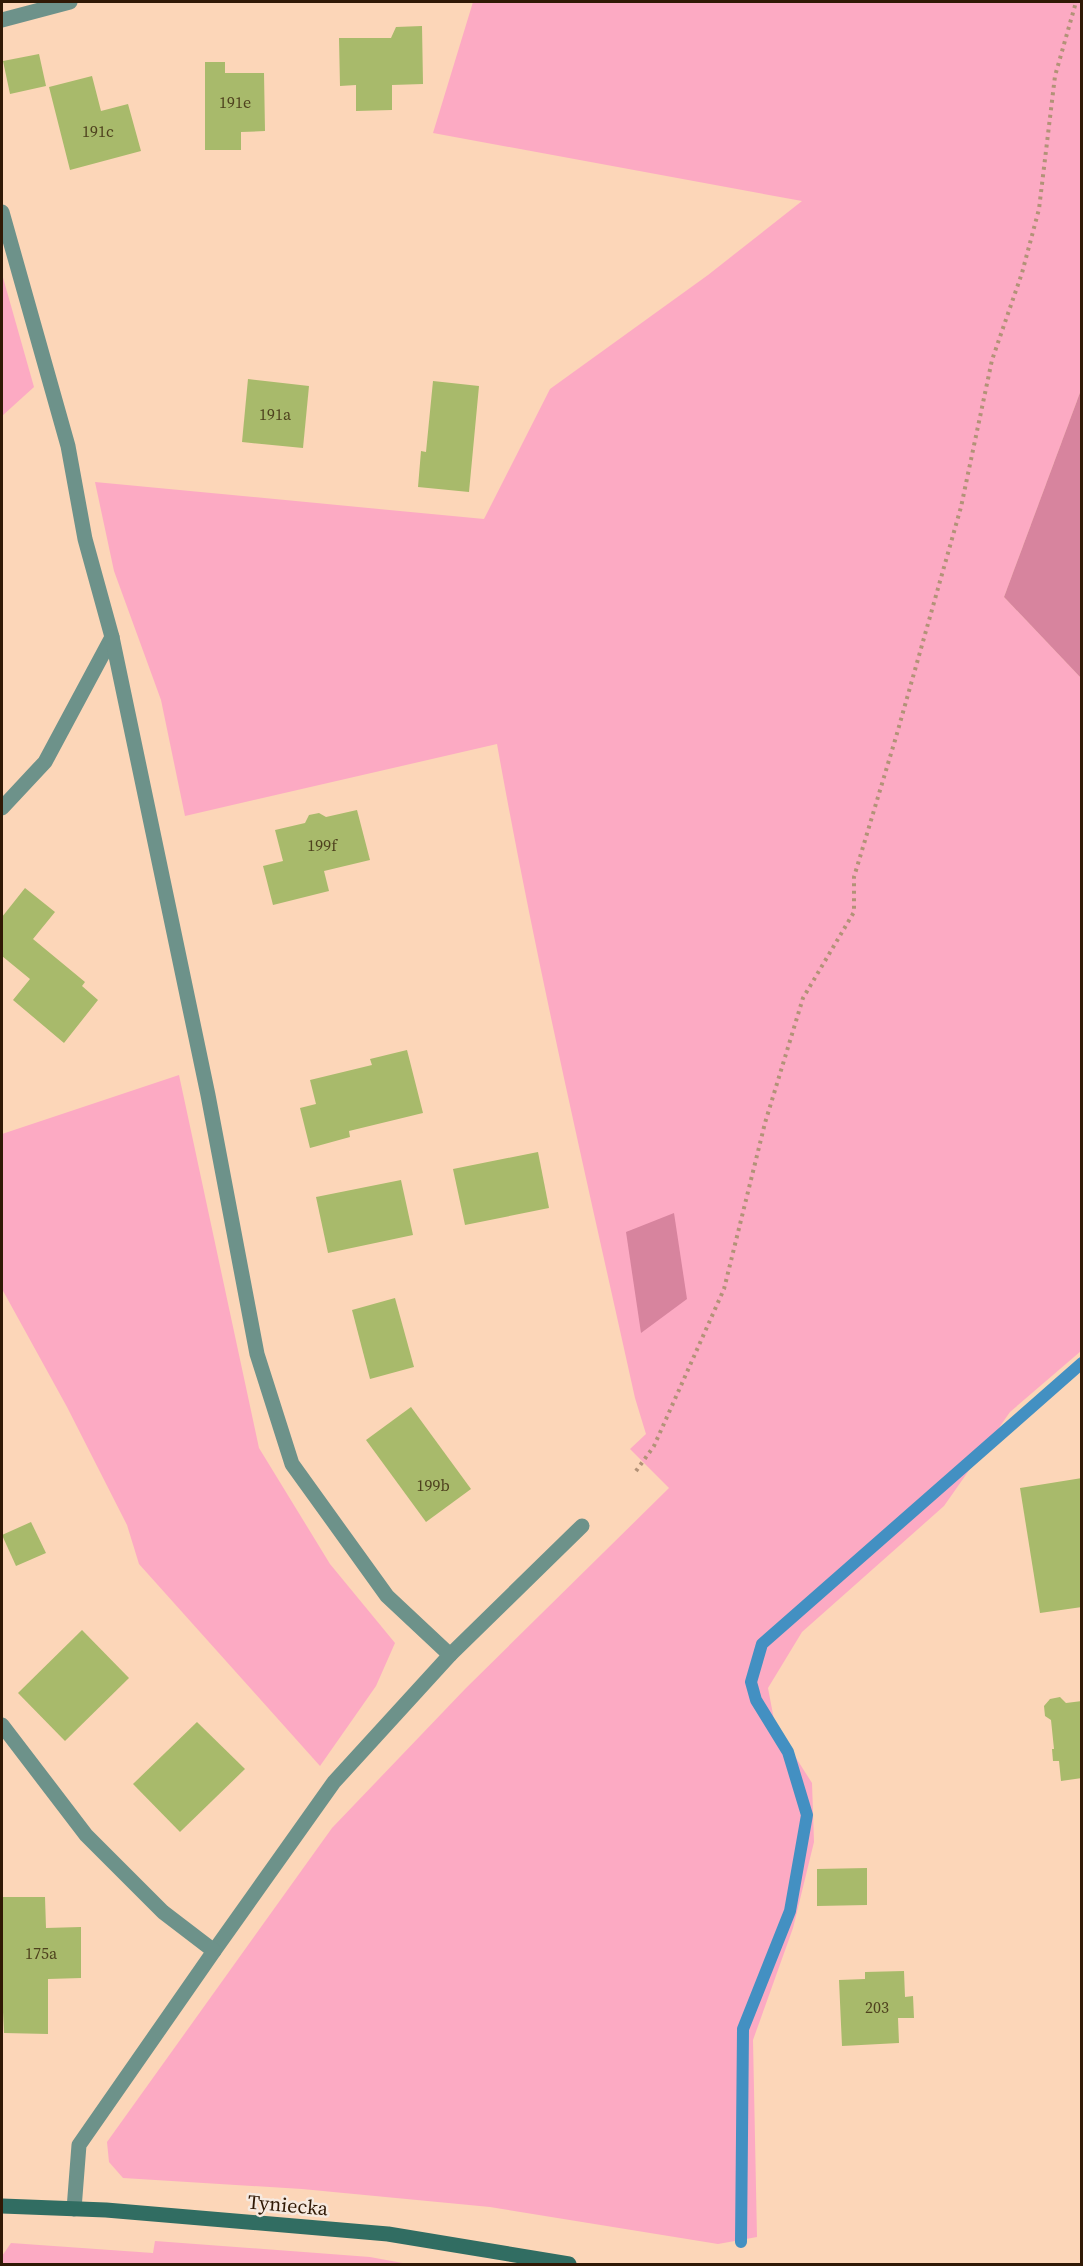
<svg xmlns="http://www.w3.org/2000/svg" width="1083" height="2266" font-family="'Source Serif 4',serif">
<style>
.green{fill:#fcaac3}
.forest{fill:#d7849e}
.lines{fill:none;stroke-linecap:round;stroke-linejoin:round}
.stream{stroke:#4390c2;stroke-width:12}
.building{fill:#a8ba6b}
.path{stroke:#b29277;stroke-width:4;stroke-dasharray:3 4.5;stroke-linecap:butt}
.lane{stroke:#6d928a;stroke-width:15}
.street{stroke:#6d928a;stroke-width:15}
.secondary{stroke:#316d62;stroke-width:15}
.labels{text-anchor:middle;stroke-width:5;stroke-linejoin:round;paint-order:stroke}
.number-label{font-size:16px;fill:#4e411e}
.street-label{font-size:20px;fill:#301905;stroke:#f6e9df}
</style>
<rect width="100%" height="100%" fill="#fcd6b8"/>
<g class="green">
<path d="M 473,2 L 1081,2 L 1081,390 L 1004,597 L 1081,678 L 1081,1351 L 1010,1412 L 944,1506 L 802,1632 L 768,1688 L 775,1725 L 812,1783 L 814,1842 L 793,1928 L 753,2040 L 757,2237 L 718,2244 L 490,2207 L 302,2189 L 123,2178 L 109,2162 L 107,2142 L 332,1828 L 466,1688 L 669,1488 L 630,1449 L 646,1434 L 635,1398 C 587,1181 536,963 497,744 L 185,816 L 161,700 L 114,571 L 95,482 L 484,519 L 550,389 L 708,275 L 802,201 L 433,133 Z"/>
<path d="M 2,274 L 34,387 L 2,416 Z"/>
<path d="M 179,1075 L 259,1448 L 330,1564 L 395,1643 L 376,1686 L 320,1766 L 139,1564 L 127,1525 L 67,1407 L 2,1289 L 2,1134 Z"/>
<path d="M 155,2241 L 370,2257 L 408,2264 L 2,2264 L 2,2256 L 11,2243 L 153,2253 Z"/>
</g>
<g class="forest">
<path d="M 1081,390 L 1081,678 L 1004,597 Z"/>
<path d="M 674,1213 L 687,1299 L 641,1333 L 626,1232 Z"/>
</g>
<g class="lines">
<path class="stream" d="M 741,2242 L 743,2029 L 790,1911 L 807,1815 L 788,1752 L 756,1700 L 751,1682 L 762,1644 L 1082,1363"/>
</g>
<g class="building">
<path d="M 422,26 L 423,84 L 392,85 L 392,110 L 356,111 L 356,85 L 340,86 L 339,38 L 391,38 L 396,27 Z"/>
<path d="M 39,54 L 46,86 L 10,94 L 3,61 Z"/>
<path d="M 205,62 L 225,62 L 225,73 L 264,73 L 265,131 L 241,132 L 241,150 L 205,150 Z"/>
<path d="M 92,76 L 101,111 L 128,104 L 141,151 L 70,170 L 49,87 Z"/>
<path d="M 248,379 L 309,386 L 303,448 L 242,442 Z"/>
<path d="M 433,381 L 479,386 L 469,492 L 418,487 L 421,451 L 426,452 Z"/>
<path d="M 357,810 L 370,860 L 324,871 L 329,891 L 273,905 L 263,866 L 283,861 L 275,830 L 305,823 L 309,815 L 319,813 L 326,817 Z"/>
<path d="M 25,888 L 55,912 L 33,939 L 85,982 L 82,986 L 98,1000 L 64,1043 L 13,1000 L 30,979 L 2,956 L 2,917 Z"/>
<path d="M 407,1050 L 423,1113 L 349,1131 L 350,1137 L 310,1148 L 300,1108 L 316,1104 L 310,1080 L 372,1065 L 370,1059 Z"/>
<path d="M 538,1152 L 549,1208 L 465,1225 L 453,1169 Z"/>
<path d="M 401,1180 L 413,1235 L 328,1253 L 316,1197 Z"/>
<path d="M 395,1298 L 414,1367 L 370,1379 L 352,1310 Z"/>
<path d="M 411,1407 L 471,1489 L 426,1522 L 366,1440 Z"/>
<path d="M 1082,1478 L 1082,1607 L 1040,1613 L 1020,1488 Z"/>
<path d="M 31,1522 L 46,1553 L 16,1566 L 2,1535 Z"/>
<path d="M 82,1630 L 129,1678 L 65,1741 L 18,1693 Z"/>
<path d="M 1060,1697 L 1066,1703 L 1082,1701 L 1082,1778 L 1061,1781 L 1059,1761 L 1053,1761 L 1052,1749 L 1054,1749 L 1051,1720 L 1045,1716 L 1044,1706 L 1050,1699 Z"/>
<path d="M 197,1722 L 245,1769 L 180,1832 L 133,1784 Z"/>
<path d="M 867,1868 L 867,1905 L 817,1906 L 817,1869 Z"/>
<path d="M 2,1897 L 45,1897 L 46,1928 L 81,1927 L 81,1978 L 48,1979 L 48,2034 L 4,2033 L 2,1991 Z"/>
<path d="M 904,1971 L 905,1997 L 913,1996 L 914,2018 L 898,2018 L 899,2043 L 842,2046 L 839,1980 L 865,1979 L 865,1972 Z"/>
</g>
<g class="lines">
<path class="path" d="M 636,1471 L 654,1446 L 724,1289 L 765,1123 L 803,998 L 854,912 L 854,877 L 896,737 L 961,507 L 992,360 L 1022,273 L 1039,209 L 1055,76 L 1076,2"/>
<path class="lane" d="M 450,1655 L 582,1526"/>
<g class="street">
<path d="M 2,20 L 70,2"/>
<path d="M 2,212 L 68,446 L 85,539 L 112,637 L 45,762 L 2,808"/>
<path d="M 112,637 L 208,1095 L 257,1354 L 292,1464 L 387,1596 L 450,1655 L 334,1782 L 214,1951"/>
<path d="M 2,1725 L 86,1835 L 163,1912 L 214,1951 L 79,2145 L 74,2209"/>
</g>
<path class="secondary" d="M 2,2206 L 106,2210 L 388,2234 L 569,2264"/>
</g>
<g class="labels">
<g class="number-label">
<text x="235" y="108">191e</text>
<text x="98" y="137">191c</text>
<text x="275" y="420">191a</text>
<text x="322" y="851">199f</text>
<text x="433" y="1491">199b</text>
<text x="41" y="1959">175a</text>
<text x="877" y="2013">203</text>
</g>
<g class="street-label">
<text transform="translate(288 2205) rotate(5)" y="7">Tyniecka</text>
</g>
</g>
<rect width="1083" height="2266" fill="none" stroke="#301905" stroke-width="6"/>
</svg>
